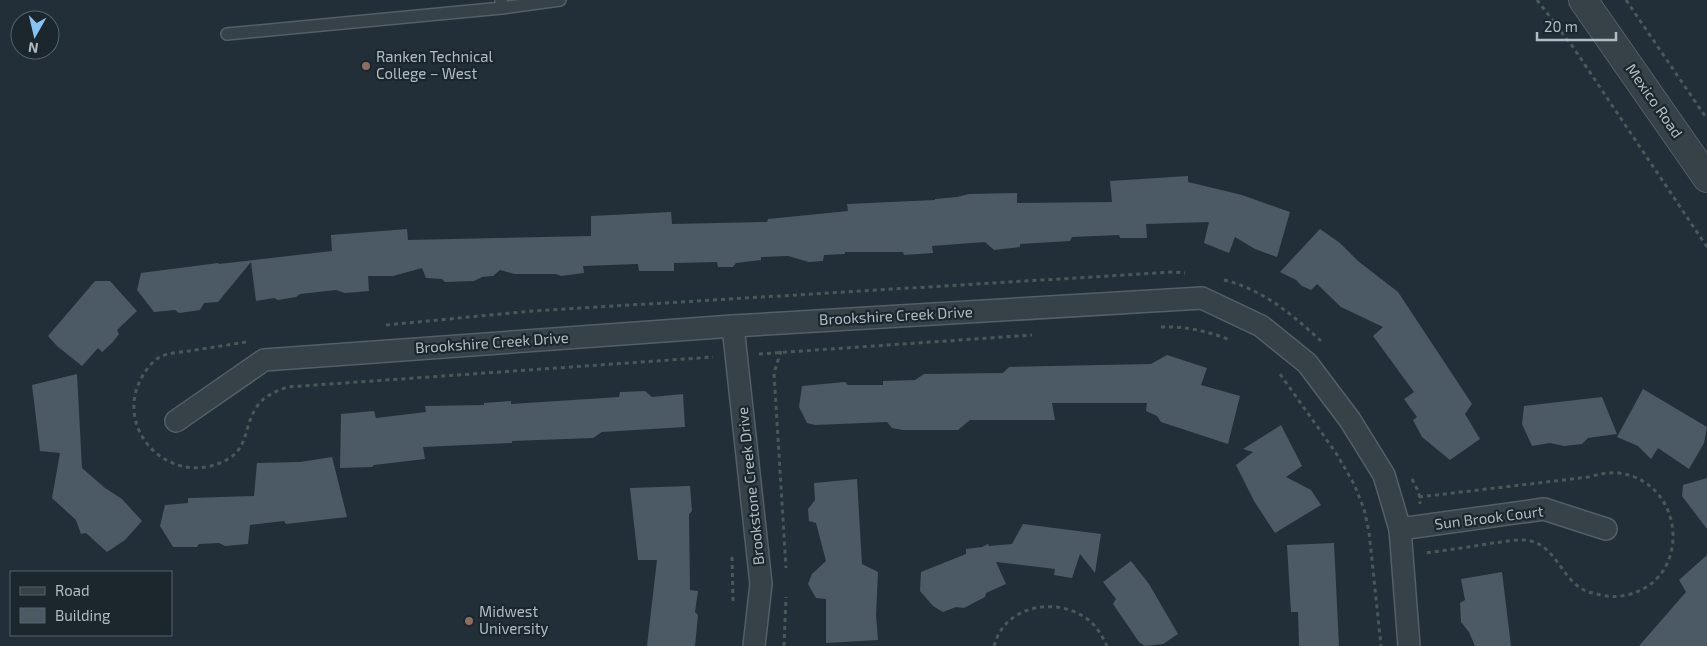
<svg xmlns="http://www.w3.org/2000/svg" width="1707" height="646" font-family="'Exo 2',sans-serif">
<style>
.building{fill:#4b5a64}
.lines{fill:none;stroke-linecap:round;stroke-linejoin:round}
.service-casing{stroke:#545f66;stroke-width:14}
.minor-casing{stroke:#545f66;stroke-width:24}
.tertiary-casing{stroke:#545f66;stroke-width:30}
.path{stroke:#465a58;stroke-width:3;stroke-dasharray:4 4;stroke-linecap:butt}
.service{stroke:#364148;stroke-width:11}
.minor{stroke:#364148;stroke-width:21}
.tertiary{stroke:#364148;stroke-width:28}
.education-dot{fill:#8d6e63;stroke:#1b262d;stroke-width:2}
.labels{text-anchor:middle;stroke-width:4.5;stroke-linejoin:round;paint-order:stroke}
.poi-label{font-size:15px;fill:#b1bcc5;stroke:#1b262d;text-anchor:start}
.street-label{font-size:15px;fill:#b1bcc5;stroke:#1b262d}
</style>
<rect width="100%" height="100%" fill="#222f38"/>
<g class="building">
<path d="M 1188,176 L 1188,182 L 1242,195 L 1290,212 L 1277,257 L 1255,249 L 1235,237 L 1229,253 L 1204,243 L 1209,222 L 1146,224 L 1147,238 L 1120,238 L 1119,235 L 1072,237 L 1070,241 L 1020,244 L 1020,247 L 994,250 L 985,242 L 932,246 L 933,253 L 904,255 L 903,252 L 845,252 L 845,254 L 824,255 L 823,261 L 809,262 L 788,256 L 761,257 L 761,260 L 736,263 L 733,267 L 718,267 L 717,262 L 674,263 L 674,271 L 639,271 L 638,264 L 583,266 L 584,273 L 561,276 L 556,274 L 515,274 L 500,270 L 493,276 L 482,277 L 474,281 L 445,282 L 442,279 L 426,278 L 422,268 L 393,276 L 368,276 L 369,291 L 345,293 L 336,290 L 300,294 L 296,297 L 278,300 L 274,298 L 256,301 L 251,262 L 218,302 L 204,303 L 200,310 L 179,313 L 175,310 L 154,312 L 137,290 L 141,273 L 218,263 L 219,264 L 332,251 L 331,235 L 407,229 L 408,240 L 591,236 L 591,216 L 671,212 L 672,224 L 767,222 L 768,219 L 848,211 L 847,204 L 935,200 L 935,199 L 957,197 L 969,194 L 1017,193 L 1017,203 L 1112,202 L 1110,181 Z"/>
<path d="M 1320,229 L 1340,243 L 1358,261 L 1398,292 L 1472,404 L 1465,414 L 1480,439 L 1450,460 L 1422,437 L 1413,420 L 1417,417 L 1404,399 L 1414,392 L 1373,336 L 1383,327 L 1341,307 L 1317,284 L 1311,290 L 1302,286 L 1296,280 L 1280,272 Z"/>
<path d="M 95,281 L 110,281 L 137,311 L 117,330 L 119,334 L 112,343 L 102,352 L 98,348 L 82,366 L 57,346 L 48,336 Z"/>
<path d="M 1167,355 L 1207,368 L 1201,385 L 1240,396 L 1228,444 L 1161,422 L 1157,416 L 1146,411 L 1147,403 L 1052,403 L 1055,420 L 970,420 L 958,430 L 903,430 L 892,428 L 887,422 L 815,425 L 807,423 L 799,407 L 802,386 L 845,382 L 848,385 L 883,385 L 883,381 L 915,380 L 924,374 L 1003,373 L 1009,367 L 1151,364 Z"/>
<path d="M 77,374 L 82,468 L 105,488 L 122,499 L 142,521 L 125,540 L 107,552 L 86,533 L 81,534 L 76,520 L 52,498 L 60,453 L 40,451 L 32,385 Z"/>
<path d="M 1643,389 L 1707,427 L 1704,443 L 1689,469 L 1658,448 L 1651,459 L 1638,446 L 1617,437 Z"/>
<path d="M 645,391 L 652,397 L 683,394 L 685,427 L 602,432 L 593,438 L 512,441 L 512,443 L 423,447 L 425,459 L 374,465 L 372,467 L 340,468 L 341,414 L 374,411 L 376,418 L 426,412 L 425,406 L 484,405 L 484,403 L 511,401 L 511,404 L 619,397 L 620,392 Z"/>
<path d="M 1602,397 L 1617,434 L 1588,438 L 1582,444 L 1564,446 L 1550,443 L 1532,446 L 1522,424 L 1524,406 Z"/>
<path d="M 1281,425 L 1302,466 L 1286,477 L 1311,490 L 1321,505 L 1275,533 L 1254,501 L 1236,465 L 1253,452 L 1243,449 Z"/>
<path d="M 332,457 L 347,517 L 286,524 L 284,521 L 250,525 L 248,544 L 225,546 L 219,543 L 199,544 L 197,547 L 173,547 L 160,526 L 165,505 L 188,503 L 188,498 L 254,496 L 257,463 L 300,462 Z"/>
<path d="M 1707,478 L 1707,529 L 1682,496 L 1683,485 Z"/>
<path d="M 857,479 L 862,564 L 878,572 L 876,615 L 878,640 L 826,643 L 826,599 L 816,598 L 808,584 L 812,574 L 826,561 L 816,523 L 809,521 L 808,509 L 815,500 L 814,483 Z"/>
<path d="M 690,486 L 692,511 L 689,514 L 690,590 L 698,591 L 695,612 L 698,615 L 695,646 L 647,646 L 657,560 L 638,560 L 630,488 Z"/>
<path d="M 1023,524 L 1101,534 L 1095,573 L 1080,554 L 1072,578 L 1054,575 L 1055,569 L 996,562 L 1006,584 L 986,593 L 985,597 L 964,608 L 956,607 L 943,612 L 933,606 L 920,591 L 921,572 L 966,554 L 966,549 L 982,547 L 988,544 L 989,546 L 1012,544 Z"/>
<path d="M 1334,543 L 1339,646 L 1299,646 L 1298,612 L 1291,612 L 1287,545 Z"/>
<path d="M 1707,555 L 1707,646 L 1639,646 L 1686,592 L 1679,580 Z"/>
<path d="M 1131,561 L 1149,584 L 1178,634 L 1163,644 L 1145,646 L 1139,642 L 1113,604 L 1116,599 L 1103,582 Z"/>
<path d="M 1502,572 L 1511,646 L 1475,646 L 1469,632 L 1461,622 L 1460,603 L 1465,600 L 1461,579 Z"/>
</g>
<g class="lines">
<g class="service-casing">
<g id="service">
<path d="M 501,0 L 502,8 L 560,0"/>
<path d="M 227,34 L 502,8"/>
</g>
</g>
<g class="minor-casing">
<g id="minor">
<path d="M 733,326 L 761,584 L 754,646"/>
<path d="M 176,421 L 264,360 L 733,326 L 1202,298 L 1261,326 L 1307,363 L 1350,420 L 1384,475 L 1400,529 L 1409,646"/>
<path d="M 1400,529 L 1544,509 L 1606,529"/>
</g>
</g>
<g class="tertiary-casing">
<path id="tertiary" d="M 1583,0 L 1707,178"/>
</g>
<g class="path">
<path d="M 1537,0 L 1573,47 L 1707,247"/>
<path d="M 1626,0 L 1707,119"/>
<path d="M 1224,280 C 1262,289 1293,315 1321,341"/>
<path d="M 386,325 L 532,311 L 1174,272 L 1185,273"/>
<path d="M 1161,327 C 1185,326 1207,331 1230,340"/>
<path d="M 246,342 C 227,345 208,348 189,351 C 180,352 168,353 160,357 C 152,361 146,370 142,377 C 113,428 167,485 220,463 C 250,451 242,430 256,408 C 263,396 275,392 287,387 L 713,357"/>
<path d="M 781,351 L 774,373 L 786,568"/>
<path d="M 759,354 L 1032,335"/>
<path d="M 1280,374 L 1336,453 L 1354,484 L 1364,509 L 1369,532 L 1381,646"/>
<path d="M 1412,479 L 1419,493 L 1420,504"/>
<path d="M 1419,497 L 1589,477 C 1599,474 1609,472 1619,473 C 1686,482 1693,580 1627,595 C 1618,597 1610,597 1601,595 C 1593,593 1586,592 1579,587 C 1561,574 1554,547 1531,541 C 1519,538 1505,542 1493,543 C 1470,547 1448,550 1425,553"/>
<path d="M 732,557 L 733,601"/>
<path d="M 784,646 L 786,597"/>
<path d="M 994,646 C 996,641 997,636 1000,632 C 1018,601 1067,599 1092,623 C 1099,630 1103,638 1107,646"/>
</g>
<use href="#service" class="service"/>
<use href="#minor" class="minor"/>
<use href="#tertiary" class="tertiary"/>
</g>
<g class="education-dot">
<circle cx="366" cy="66" r="5"/>
<circle cx="469" cy="621" r="5"/>
</g>
<g class="labels">
<g class="poi-label">
<text x="376" y="62">Ranken Technical<tspan x="376" dy="17">College – West</tspan></text>
<text x="479" y="617">Midwest<tspan x="479" dy="17">University</tspan></text>
</g>
<g class="street-label">
<text transform="translate(1654 101) rotate(55)" y="5">Mexico Road</text>
<text transform="translate(896 316) rotate(-3)" y="5">Brookshire Creek Drive</text>
<text transform="translate(492 343) rotate(-4)" y="5">Brookshire Creek Drive</text>
<text transform="translate(751 486) rotate(-96)" y="5">Brookstone Creek Drive</text>
<text transform="translate(1489 518) rotate(-7)" y="5">Sun Brook Court</text>
</g>
</g>
<rect x="10" y="571" width="162" height="65" fill="#1b262d" stroke="#57626a"/>
<rect x="20" y="587" width="25" height="8" fill="#364148" stroke="#57626a"/>
<text x="55" y="596" font-size="15" fill="#b1bcc5">Road</text>
<rect x="20" y="608" width="25" height="15" fill="#4b5a64" stroke="#57626a"/>
<text x="55" y="621" font-size="15" fill="#b1bcc5">Building</text>
<g transform="translate(35 35) rotate(188)"><circle r="24" fill="#1b262d" stroke="#57626a"/>
<path d="M0-4L9 19L0 12L-9 19Z" fill="#89c3f2"/>
<text y="-8" font-size="14" font-weight="bold" text-anchor="middle" fill="#b1bcc5">N</text>
</g>
<path d="M1537 32v8h79v-8" fill="none" stroke="#b1bcc5" stroke-width="2.5"/>
<text x="1544" y="32" font-size="15" fill="#b1bcc5" stroke="#1b262d" stroke-width="4" paint-order="stroke">20 m</text>
</svg>
